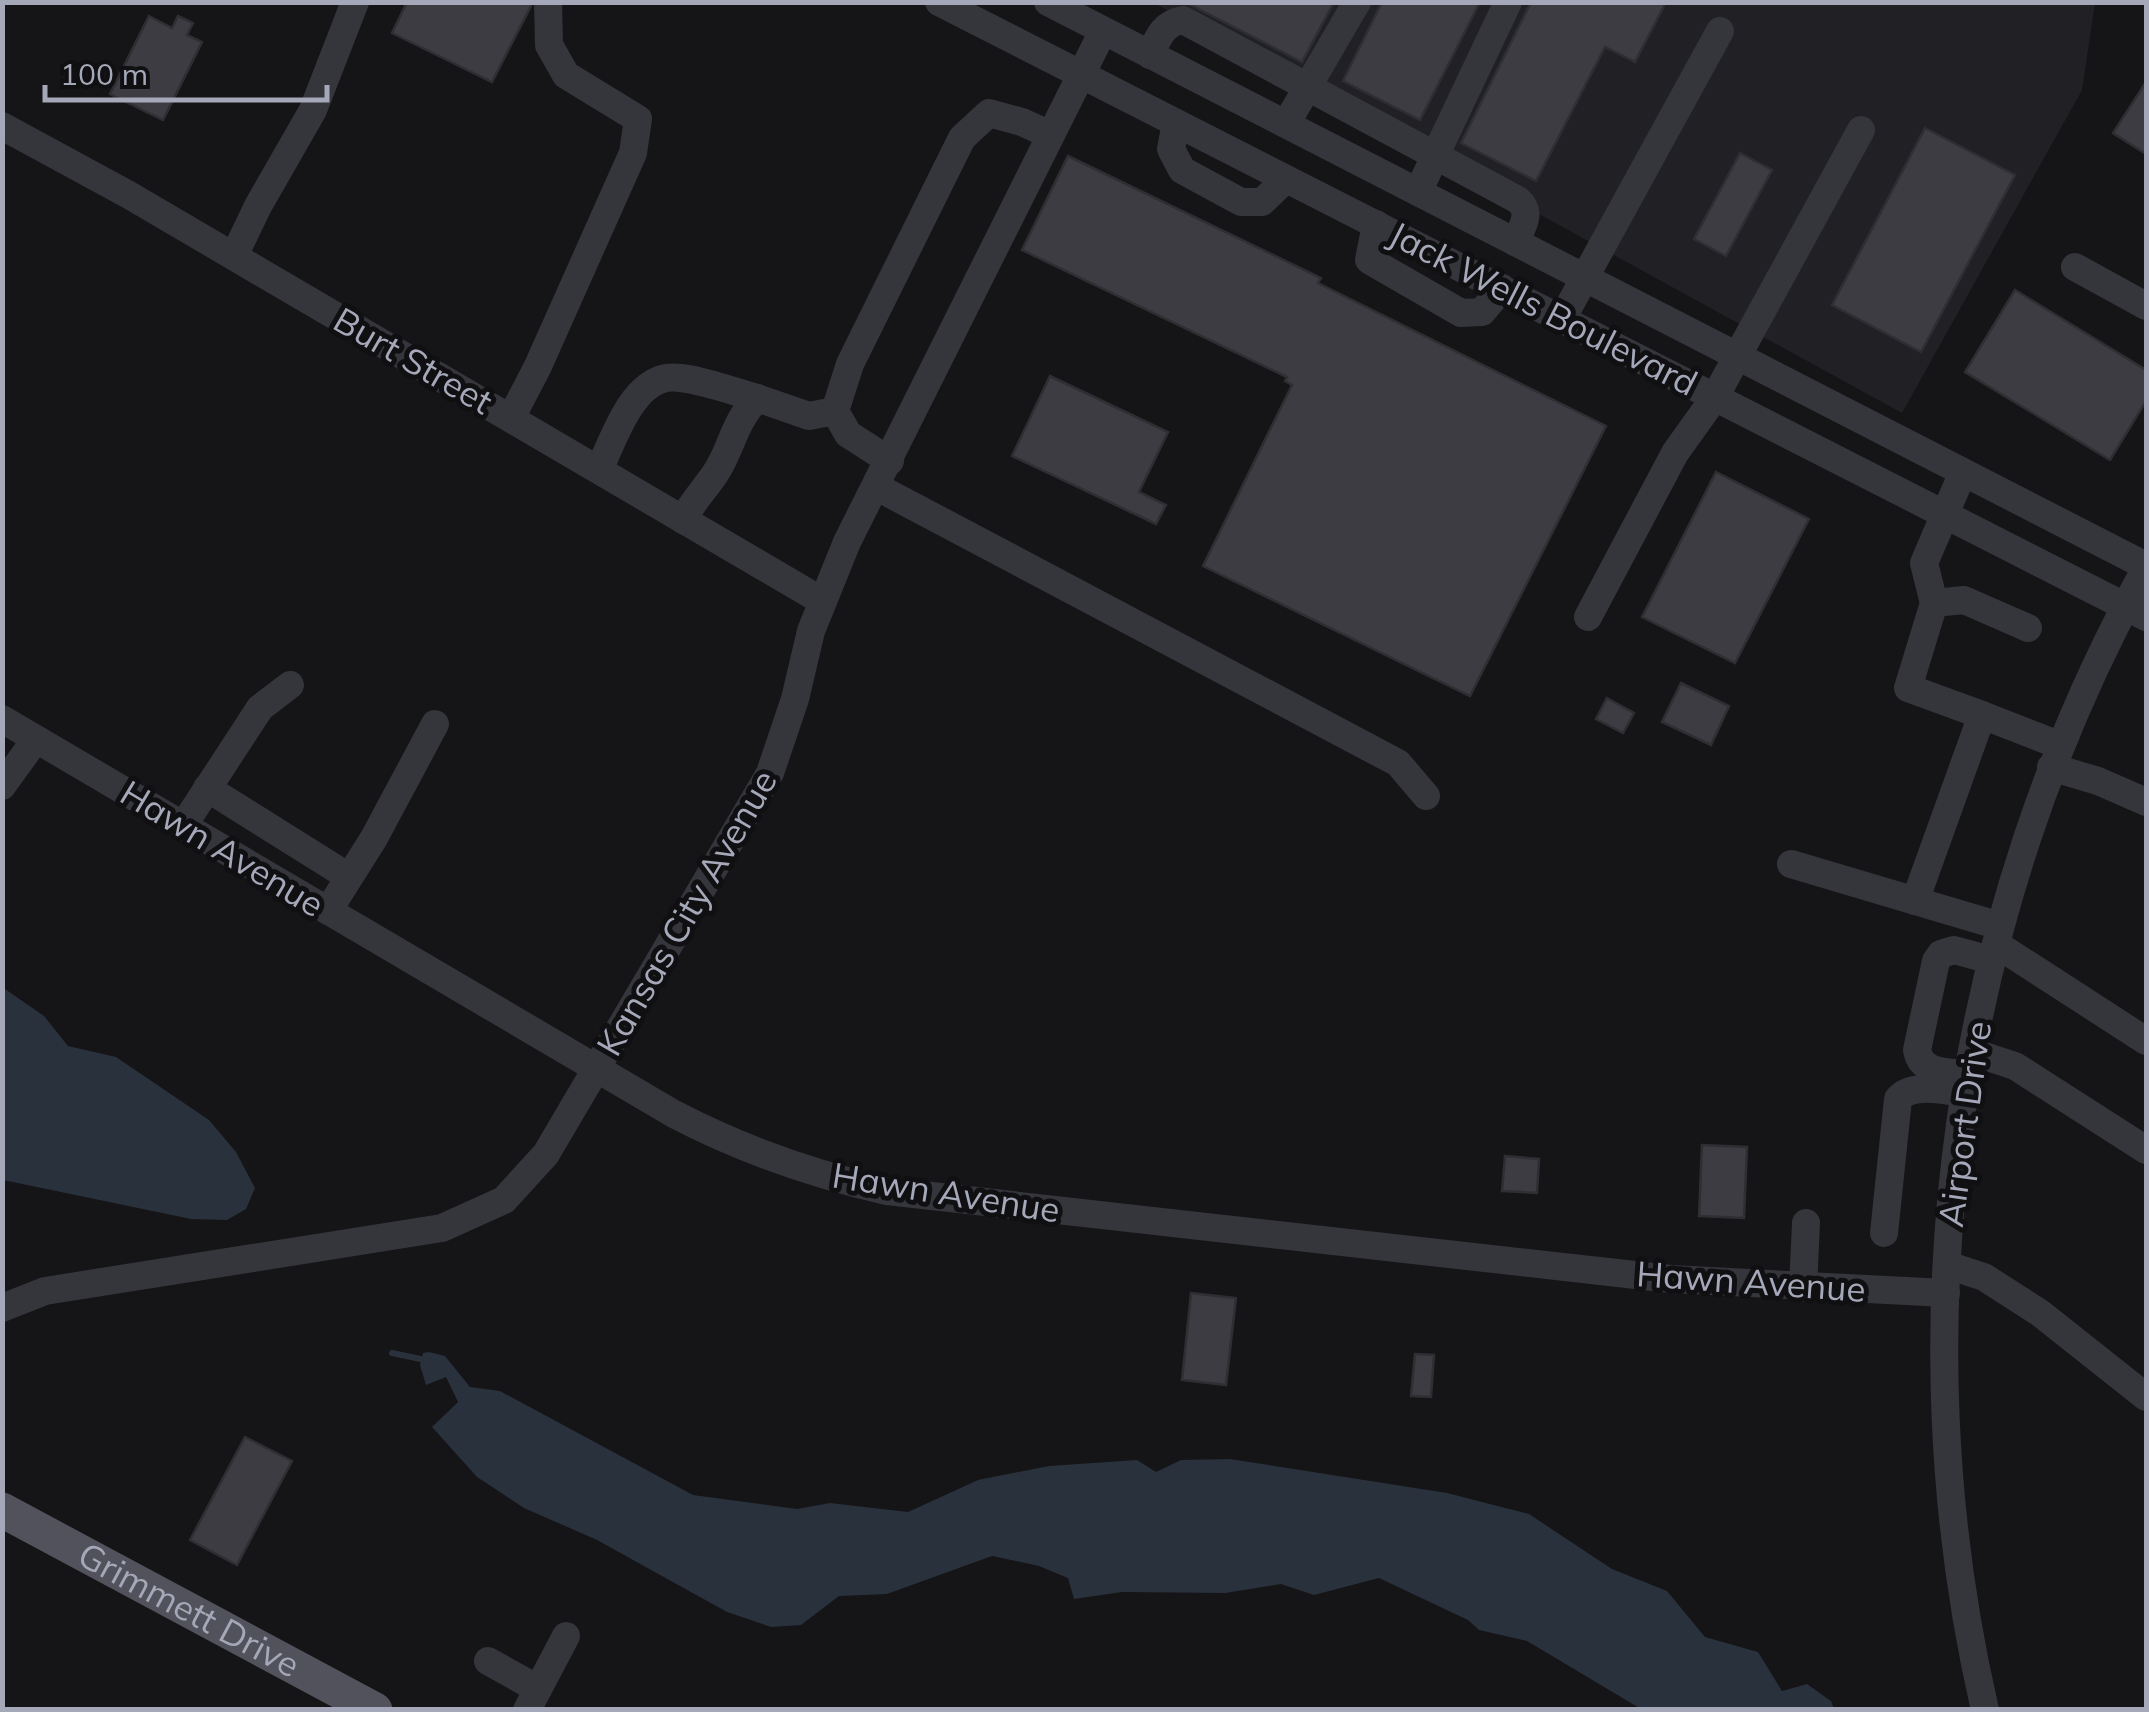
<svg xmlns="http://www.w3.org/2000/svg" width="2149" height="1712" font-family="Mulish,sans-serif">
<style>
.built{fill:#212024}
.water{fill:#29313c}
.lines{fill:none;stroke-linecap:round;stroke-linejoin:round}
.stream{stroke:#29313c;stroke-width:6}
.building{fill:#3c3c42;stroke:#2f2e33;stroke-width:2.5}
.minor{stroke:#35353c;stroke-width:28}
.major{stroke:#51525b;stroke-width:35}
.labels{text-anchor:middle;stroke-width:10;stroke-linejoin:round;paint-order:stroke}
.street-label{font-size:35px;fill:#a5a8b8;stroke:#100f12}
</style>
<rect width="100%" height="100%" fill="#151417"/>
<path class="built" d="M 1154,3 L 2095,3 L 2082,90 L 1902,413 Z"/>
<g class="water">
<path d="M 2,987 L 44,1016 L 68,1046 L 116,1057 L 209,1120 L 236,1152 L 255,1188 L 246,1209 L 227,1220 L 191,1219 L 3,1180 Z"/>
<path d="M 429,1352 L 445,1356 L 470,1387 L 500,1391 L 693,1495 L 797,1509 L 830,1503 L 908,1512 L 978,1480 L 1049,1466 L 1137,1460 L 1156,1472 L 1181,1460 L 1230,1459 L 1447,1493 L 1529,1514 L 1612,1569 L 1667,1591 L 1705,1637 L 1758,1652 L 1782,1691 L 1807,1684 L 1831,1701 L 1834,1709 L 1641,1709 L 1527,1641 L 1479,1630 L 1468,1620 L 1379,1578 L 1314,1595 L 1281,1584 L 1225,1593 L 1122,1592 L 1074,1599 L 1068,1578 L 1039,1566 L 992,1556 L 887,1594 L 839,1596 L 801,1625 L 771,1627 L 727,1612 L 597,1540 L 524,1508 L 477,1477 L 432,1427 L 458,1402 L 446,1377 L 426,1385 L 420,1365 L 423,1353 Z"/>
</g>
<g class="lines">
<path class="stream" d="M 392,1353 L 430,1361"/>
</g>
<g class="building">
<path d="M 407,2 L 530,2 L 531,6 L 492,82 L 392,33 Z"/>
<path d="M 1185,2 L 1334,2 L 1302,62 Z"/>
<path d="M 1382,2 L 1480,2 L 1420,120 L 1343,81 Z"/>
<path d="M 1531,2 L 1666,2 L 1635,62 L 1605,47 L 1536,181 L 1461,143 Z"/>
<path d="M 149,16 L 172,28 L 178,16 L 193,23 L 187,35 L 202,42 L 163,120 L 110,94 Z"/>
<path d="M 2146,82 L 2146,154 L 2113,133 Z"/>
<path d="M 1925,128 L 2015,175 L 1921,352 L 1832,305 Z"/>
<path d="M 1740,153 L 1772,170 L 1726,256 L 1694,239 Z"/>
<path d="M 1068,156 L 1321,278 L 1318,283 L 1606,426 L 1470,696 L 1203,566 L 1292,385 L 1285,381 L 1287,377 L 1022,250 Z"/>
<path d="M 2015,290 L 2146,370 L 2146,401 L 2110,460 L 1965,372 Z"/>
<path d="M 1050,376 L 1168,432 L 1139,492 L 1166,505 L 1156,524 L 1012,456 Z"/>
<path d="M 1716,472 L 1809,519 L 1735,663 L 1642,617 Z"/>
<path d="M 1681,683 L 1729,706 L 1711,745 L 1662,722 Z"/>
<path d="M 1607,698 L 1634,713 L 1623,733 L 1596,719 Z"/>
<path d="M 1702,1145 L 1747,1147 L 1744,1218 L 1699,1216 Z"/>
<path d="M 1505,1156 L 1539,1159 L 1537,1193 L 1502,1191 Z"/>
<path d="M 1191,1293 L 1236,1298 L 1226,1385 L 1182,1380 Z"/>
<path d="M 1415,1354 L 1434,1355 L 1431,1397 L 1411,1396 Z"/>
<path d="M 245,1437 L 292,1461 L 237,1565 L 190,1540 Z"/>
</g>
<g class="lines">
<g class="minor">
<path d="M 939,2 L 2146,617"/>
<path d="M 1048,2 L 2146,566"/>
<path d="M 1150,55 C 1158,38 1163,23 1183,20 L 1518,200 C 1533,213 1522,227 1515,242"/>
<path d="M 1176,123 L 1171,149 L 1182,170 L 1241,202 L 1262,202 L 1286,179"/>
<path d="M 1286,124 L 1357,2"/>
<path d="M 2,126 L 129,195 L 822,601"/>
<path d="M 1418,192 L 1508,2"/>
<path d="M 1376,224 L 1369,260 L 1461,313 L 1482,312 L 1502,288"/>
<path d="M 234,256 L 258,206 L 313,110 L 355,2"/>
<path d="M 2075,267 L 2146,306"/>
<path d="M 1562,319 L 1720,31"/>
<path d="M 511,418 L 538,366 L 633,153 L 638,119 L 566,75 L 549,45 L 548,2"/>
<path d="M 890,461 L 848,434 L 835,411 L 850,364 L 962,138 L 989,113 L 1022,122 L 1050,135"/>
<path d="M 599,470 C 613,441 630,385 666,378 C 687,374 735,392 757,398"/>
<path d="M 1963,472 L 1924,563 L 1934,603 L 1908,688 L 1982,715"/>
<path d="M 877,487 L 1398,763 L 1426,796"/>
<path d="M 683,520 C 692,502 704,490 715,474 C 733,447 732,425 757,398 L 809,416 L 835,411"/>
<path d="M 1934,603 L 1964,600 L 2028,628"/>
<path d="M 1588,617 L 1675,453 L 1715,397 L 1861,130"/>
<path d="M 2,719 L 674,1114 C 743,1150 812,1174 887,1191 L 1671,1279 L 1946,1293"/>
<path d="M 2051,767 L 2098,781 L 2146,802"/>
<path d="M 2,786 L 36,739"/>
<path d="M 207,788 L 349,877"/>
<path d="M 183,826 L 260,708 L 290,685"/>
<path d="M 1791,864 L 2000,926"/>
<path d="M 1915,901 L 1982,715 L 2059,745"/>
<path d="M 328,911 L 374,838 L 435,724"/>
<path d="M 1996,944 L 2146,1041"/>
<path d="M 1972,1052 L 2015,1066 L 2146,1150"/>
<path d="M 1968,1074 C 1948,1072 1921,1074 1917,1050 L 1936,961 L 1941,954 L 1954,950 L 1991,960"/>
<path d="M 1884,1233 L 1898,1099 C 1912,1082 1944,1091 1965,1093"/>
<path d="M 1947,1265 L 1984,1277 L 2040,1313 L 2146,1397"/>
<path d="M 1803,1288 L 1806,1223"/>
<path d="M 2,1308 L 45,1291 L 442,1228 L 504,1200 L 546,1154 L 770,773 L 795,699 L 811,631 L 847,542 L 1103,31"/>
<path d="M 488,1661 L 538,1689"/>
<path d="M 527,1710 L 566,1636"/>
<path d="M 1985,1710 C 1896,1324 1954,913 2146,568"/>
</g>
<path class="major" id="s1" d="M 2,1510 L 375,1710"/>
</g>
<g class="labels">
<g class="street-label">
<text transform="translate(1543 309) rotate(27)" y="12">Jack Wells Boulevard</text>
<text transform="translate(413 361) rotate(30)" y="12">Burt Street</text>
<text transform="translate(222 849) rotate(31)" y="12">Hawn Avenue</text>
<text transform="translate(687 913) rotate(-60)" y="12">Kansas City Avenue</text>
<text transform="translate(1965 1124) rotate(-82)" y="12">Airport Drive</text>
<text transform="translate(946 1193) rotate(9)" y="12">Hawn Avenue</text>
<text transform="translate(1751 1282) rotate(4)" y="12">Hawn Avenue</text>
<text dy="12" stroke="none"><textPath href="#s1" startOffset="212">Grimmett Drive</textPath></text>
</g>
</g>
<rect width="2149" height="1712" fill="none" stroke="#a5a8b8" stroke-width="10"/>
<path d="M45 85v15h282v-15" fill="none" stroke="#a5a8b8" stroke-width="5"/>
<text x="60" y="85" font-size="30" fill="#a5a8b8" stroke="#100f12" stroke-width="8" paint-order="stroke">100 m</text>
</svg>
